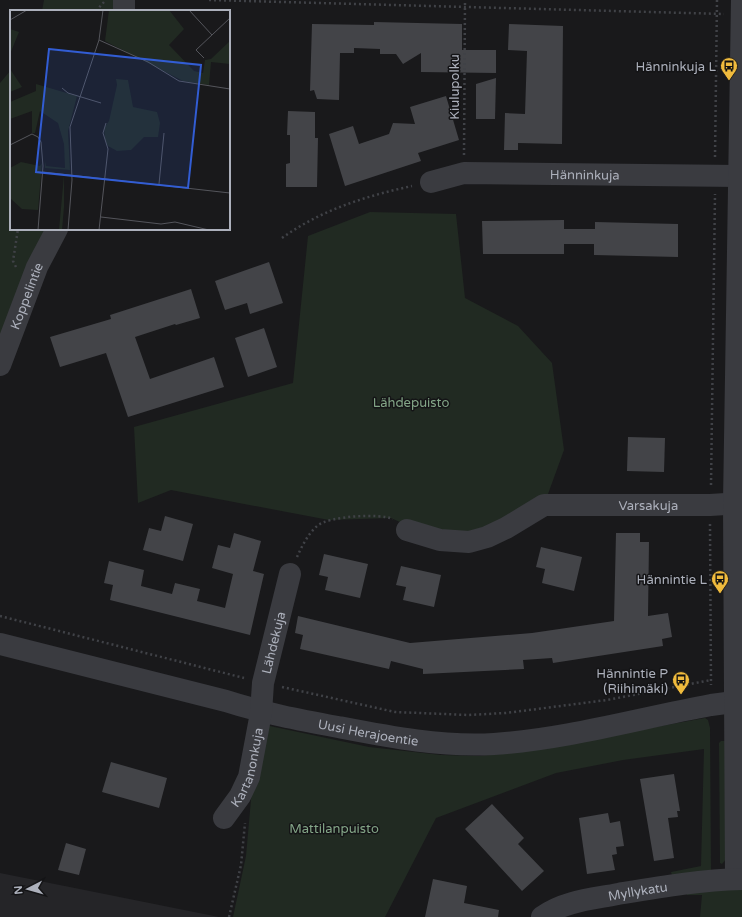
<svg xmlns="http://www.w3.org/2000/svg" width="742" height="917" font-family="'Varela Round',sans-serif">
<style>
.built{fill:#252528}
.green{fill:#212a22}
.building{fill:#434448}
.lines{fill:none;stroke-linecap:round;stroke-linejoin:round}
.path{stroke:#404247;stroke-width:2.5;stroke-dasharray:2 3;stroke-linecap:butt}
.minor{stroke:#3a3b40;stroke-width:22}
.labels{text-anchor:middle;stroke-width:3;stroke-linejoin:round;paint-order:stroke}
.poi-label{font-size:13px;fill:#acb0bb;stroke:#141416;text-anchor:end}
.street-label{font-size:13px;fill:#acb0bb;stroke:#141416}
.park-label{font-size:13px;fill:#83a587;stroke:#141416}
.inset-road{fill:none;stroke:#54555b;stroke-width:1}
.view{fill:#325dd4;fill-opacity:0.15;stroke:#325dd4;stroke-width:2}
.inset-edge{fill:none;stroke:#acb0bb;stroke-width:2}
</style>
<rect width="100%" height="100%" fill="#19191b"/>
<path class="built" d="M 0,873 L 219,917 L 0,917 Z"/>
<g class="green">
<path d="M 44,0 L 116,0 L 115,11 L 42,11 Z"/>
<path d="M 11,70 L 11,229 L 49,229 L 0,337 L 0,83 Z"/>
<path d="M 370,212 L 456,214 L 465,298 L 518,326 L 552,363 L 564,450 L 544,505 L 506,528 L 440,540 L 391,518 L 329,520 L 171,490 L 138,503 L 134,427 L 293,383 L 308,236 Z"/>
<path d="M 705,718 L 708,720 L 710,728 L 711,870 L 702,872 L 672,875 L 671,872 L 701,866 L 704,749 L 623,760 L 556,773 L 436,818 L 385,917 L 233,917 L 246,856 L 253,777 L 265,725 L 369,747 L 441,755 L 479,756 L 512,753 Z"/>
<path d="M 721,741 L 727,741 L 727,858 L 722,864 L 720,863 L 719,743 Z"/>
<path d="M 742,885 L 742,917 L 700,917 L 702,895 L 687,895 L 686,890 Z"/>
</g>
<g class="building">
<path d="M 374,22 L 462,24 L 462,50 L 496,50 L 496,73 L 421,72 L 421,53 L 403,64 L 396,54 L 380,54 L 380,49 L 354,48 L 354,53 L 340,53 L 339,100 L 317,99 L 314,90 L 310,91 L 312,24 L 374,25 Z"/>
<path d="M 509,24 L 563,26 L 562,144 L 518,143 L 518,150 L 504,150 L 505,113 L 525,114 L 527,51 L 508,50 Z"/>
<path d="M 496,78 L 495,119 L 476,119 L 476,84 Z"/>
<path d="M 446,96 L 459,140 L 418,153 L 421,161 L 345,186 L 329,134 L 353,126 L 359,144 L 389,134 L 393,123 L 415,124 L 410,107 Z"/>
<path d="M 288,111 L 315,112 L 315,138 L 318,138 L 317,187 L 286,187 L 286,164 L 290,163 L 290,135 L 287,135 Z"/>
<path d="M 564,220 L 564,229 L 595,229 L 595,222 L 678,224 L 678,257 L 594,255 L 594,244 L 564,244 L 564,254 L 483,254 L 482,221 Z"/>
<path d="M 269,262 L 283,303 L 250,314 L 247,303 L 225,310 L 215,281 Z"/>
<path d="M 191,289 L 200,318 L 176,325 L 175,324 L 135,337 L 150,379 L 214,357 L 224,387 L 128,417 L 106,353 L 60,367 L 50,337 L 111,319 L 110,315 Z"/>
<path d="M 264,328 L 277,367 L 248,377 L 235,338 Z"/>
<path d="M 628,437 L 665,438 L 664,472 L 627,471 Z"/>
<path d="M 165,516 L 193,524 L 183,561 L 143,550 L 149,528 L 161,531 Z"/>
<path d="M 234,533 L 261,541 L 253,571 L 264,574 L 250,635 L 110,600 L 113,585 L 104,583 L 109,561 L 144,570 L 141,586 L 172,594 L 175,583 L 200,589 L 197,601 L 225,608 L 233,574 L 212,568 L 218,545 L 230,548 Z"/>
<path d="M 616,533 L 640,533 L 640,542 L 649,542 L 648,616 L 668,613 L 672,637 L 662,639 L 663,646 L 553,663 L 552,658 L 523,660 L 524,669 L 423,674 L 423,669 L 391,661 L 389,669 L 300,649 L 303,635 L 295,633 L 298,616 L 410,643 L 532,633 L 614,621 Z"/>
<path d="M 541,547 L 582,557 L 574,591 L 542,583 L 545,569 L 536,567 Z"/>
<path d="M 324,554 L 368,564 L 360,598 L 325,590 L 328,577 L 319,575 Z"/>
<path d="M 401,566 L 441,575 L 434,607 L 403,600 L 406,587 L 396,585 Z"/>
<path d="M 111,762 L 167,778 L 159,808 L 102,792 Z"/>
<path d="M 674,774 L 680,811 L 677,811 L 678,817 L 668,818 L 674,858 L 654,861 L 640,779 Z"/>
<path d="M 492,804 L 524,838 L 518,844 L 544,871 L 522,891 L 465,829 Z"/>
<path d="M 608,813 L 610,823 L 620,821 L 624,846 L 616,847 L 617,854 L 612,855 L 615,870 L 587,874 L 579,818 Z"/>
<path d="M 66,843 L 86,849 L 79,875 L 58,870 Z"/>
<path d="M 433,879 L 467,886 L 464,903 L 499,910 L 498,917 L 425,917 Z"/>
</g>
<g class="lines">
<g class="path">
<path d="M 209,0 L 724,14"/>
<path d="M 96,11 L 104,2"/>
<path d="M 464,155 L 465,0"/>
<path d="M 715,157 L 717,0"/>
<path d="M 282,238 C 321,210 366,196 412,186"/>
<path d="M 16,267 L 13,261 L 18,229"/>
<path d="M 711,485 L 715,194"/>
<path d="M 710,524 L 711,685"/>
<path d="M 297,557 C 302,546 308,534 317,526 C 328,516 380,513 393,519"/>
<path d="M 0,616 L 244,678"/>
<path d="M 282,687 L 395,712 L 468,715 L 506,713 L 607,700 L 711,680"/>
<path d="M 229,917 L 241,865 L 245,823"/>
</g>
<g class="minor">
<path d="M 124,11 L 124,0"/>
<path id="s1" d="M 431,182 L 464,173 L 739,176"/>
<path id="s2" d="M 0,365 L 37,267 L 57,229"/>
<path id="s3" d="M 407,530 L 440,540 L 469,542 L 487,537 L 506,528 L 544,505 L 710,505 L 742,503"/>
<path id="s4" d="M 0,644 L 226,701 C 263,713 300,720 338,727 C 390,737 441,747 494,744 C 567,739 640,718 711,705 L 742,701"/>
<path id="s5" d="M 224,818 L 240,796 L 249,777 L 261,713 L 263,683 L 290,574"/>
<path d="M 736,879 L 734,503 L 742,0"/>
<path id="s6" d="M 542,917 C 564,901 593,899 618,894 C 660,887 700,880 742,879"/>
</g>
</g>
<defs>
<g id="bus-pin" transform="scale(0.9)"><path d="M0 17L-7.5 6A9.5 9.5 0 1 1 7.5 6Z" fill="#f0bb3d" stroke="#141416"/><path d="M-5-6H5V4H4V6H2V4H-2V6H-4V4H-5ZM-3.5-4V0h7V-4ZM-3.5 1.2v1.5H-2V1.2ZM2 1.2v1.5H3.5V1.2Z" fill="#111"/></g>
</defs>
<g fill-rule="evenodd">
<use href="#bus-pin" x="729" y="66"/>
<use href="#bus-pin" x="720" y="579"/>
<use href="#bus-pin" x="681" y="680"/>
</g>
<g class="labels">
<g class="poi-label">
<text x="716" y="71">Hänninkuja L</text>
<text x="707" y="584">Hännintie L</text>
<text x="668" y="678">Hännintie P<tspan x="668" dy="15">(Riihimäki)</tspan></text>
</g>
<g class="street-label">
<text transform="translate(454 87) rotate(-90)" y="5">Kiulupolku</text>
<text dy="5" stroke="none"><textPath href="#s1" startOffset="155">Hänninkuja</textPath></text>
<text dy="5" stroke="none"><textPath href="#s2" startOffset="74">Koppelintie</textPath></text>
<text dy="5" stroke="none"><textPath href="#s3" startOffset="252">Varsakuja</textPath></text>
<text dy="5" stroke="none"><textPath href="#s5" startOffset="185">Lähdekuja</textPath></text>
<text dy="5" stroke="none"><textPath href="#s4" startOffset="379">Uusi Herajoentie</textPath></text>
<text dy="5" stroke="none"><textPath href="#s5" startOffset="57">Kartanonkuja</textPath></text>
<text dy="5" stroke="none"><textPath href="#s6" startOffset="100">Myllykatu</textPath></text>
</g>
<g class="park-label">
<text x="411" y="407">Lähdepuisto</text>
<text x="334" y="833">Mattilanpuisto</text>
</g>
</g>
<g transform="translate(10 10)">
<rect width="220" height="220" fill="#19191b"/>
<path d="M 99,0 L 159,0 L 174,19 L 159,35 L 184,61 L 193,63 L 195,50 L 201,49 L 220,31 L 220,54 L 201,52 L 199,75 L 173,71 L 95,31 ZM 0,19 L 9,22 L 0,44 ZM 0,59 L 12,77 L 0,82 ZM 106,69 L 118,70 L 123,97 L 147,102 L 150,113 L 148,127 L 134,127 L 121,140 L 107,141 L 98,136 L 95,130 L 94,118 L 99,111 L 107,75 ZM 26,74 L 67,86 L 58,121 L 60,160 L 35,158 L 35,151 L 36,156 L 55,158 L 54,134 L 48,113 L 30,101 L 25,123 L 22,123 L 22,101 L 0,109 L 0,92 L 26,81 ZM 11,152 L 30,156 L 32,153 L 28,200 L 12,199 L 0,188 L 0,158 ZM 54,165 L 54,197 L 52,220 L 49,220 Z" fill="#212a22"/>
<path class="inset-road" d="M 179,0 L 202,25M 0,10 L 17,0M 89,30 L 138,52 L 169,71 L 220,79M 194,48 L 186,40 L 220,8M 52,78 L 58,83 L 91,93M 0,135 L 22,124 L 28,127 L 31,132 L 33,156 L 28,220M 33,162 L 220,183M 149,174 L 154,123M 91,207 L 151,214 L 165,212 L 199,220M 58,220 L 62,170 L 60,117 L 89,30 L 93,0M 89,220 L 98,139 L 93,123 L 96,113"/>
<path class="view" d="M 39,39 L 191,55 L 178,178 L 26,162 Z"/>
<rect width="220" height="220" class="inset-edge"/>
</g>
<g transform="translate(28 889) rotate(264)" stroke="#141416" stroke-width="3" paint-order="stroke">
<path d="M0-3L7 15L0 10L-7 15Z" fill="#acb0bb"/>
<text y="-6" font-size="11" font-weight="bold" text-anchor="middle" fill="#acb0bb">N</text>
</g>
</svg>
